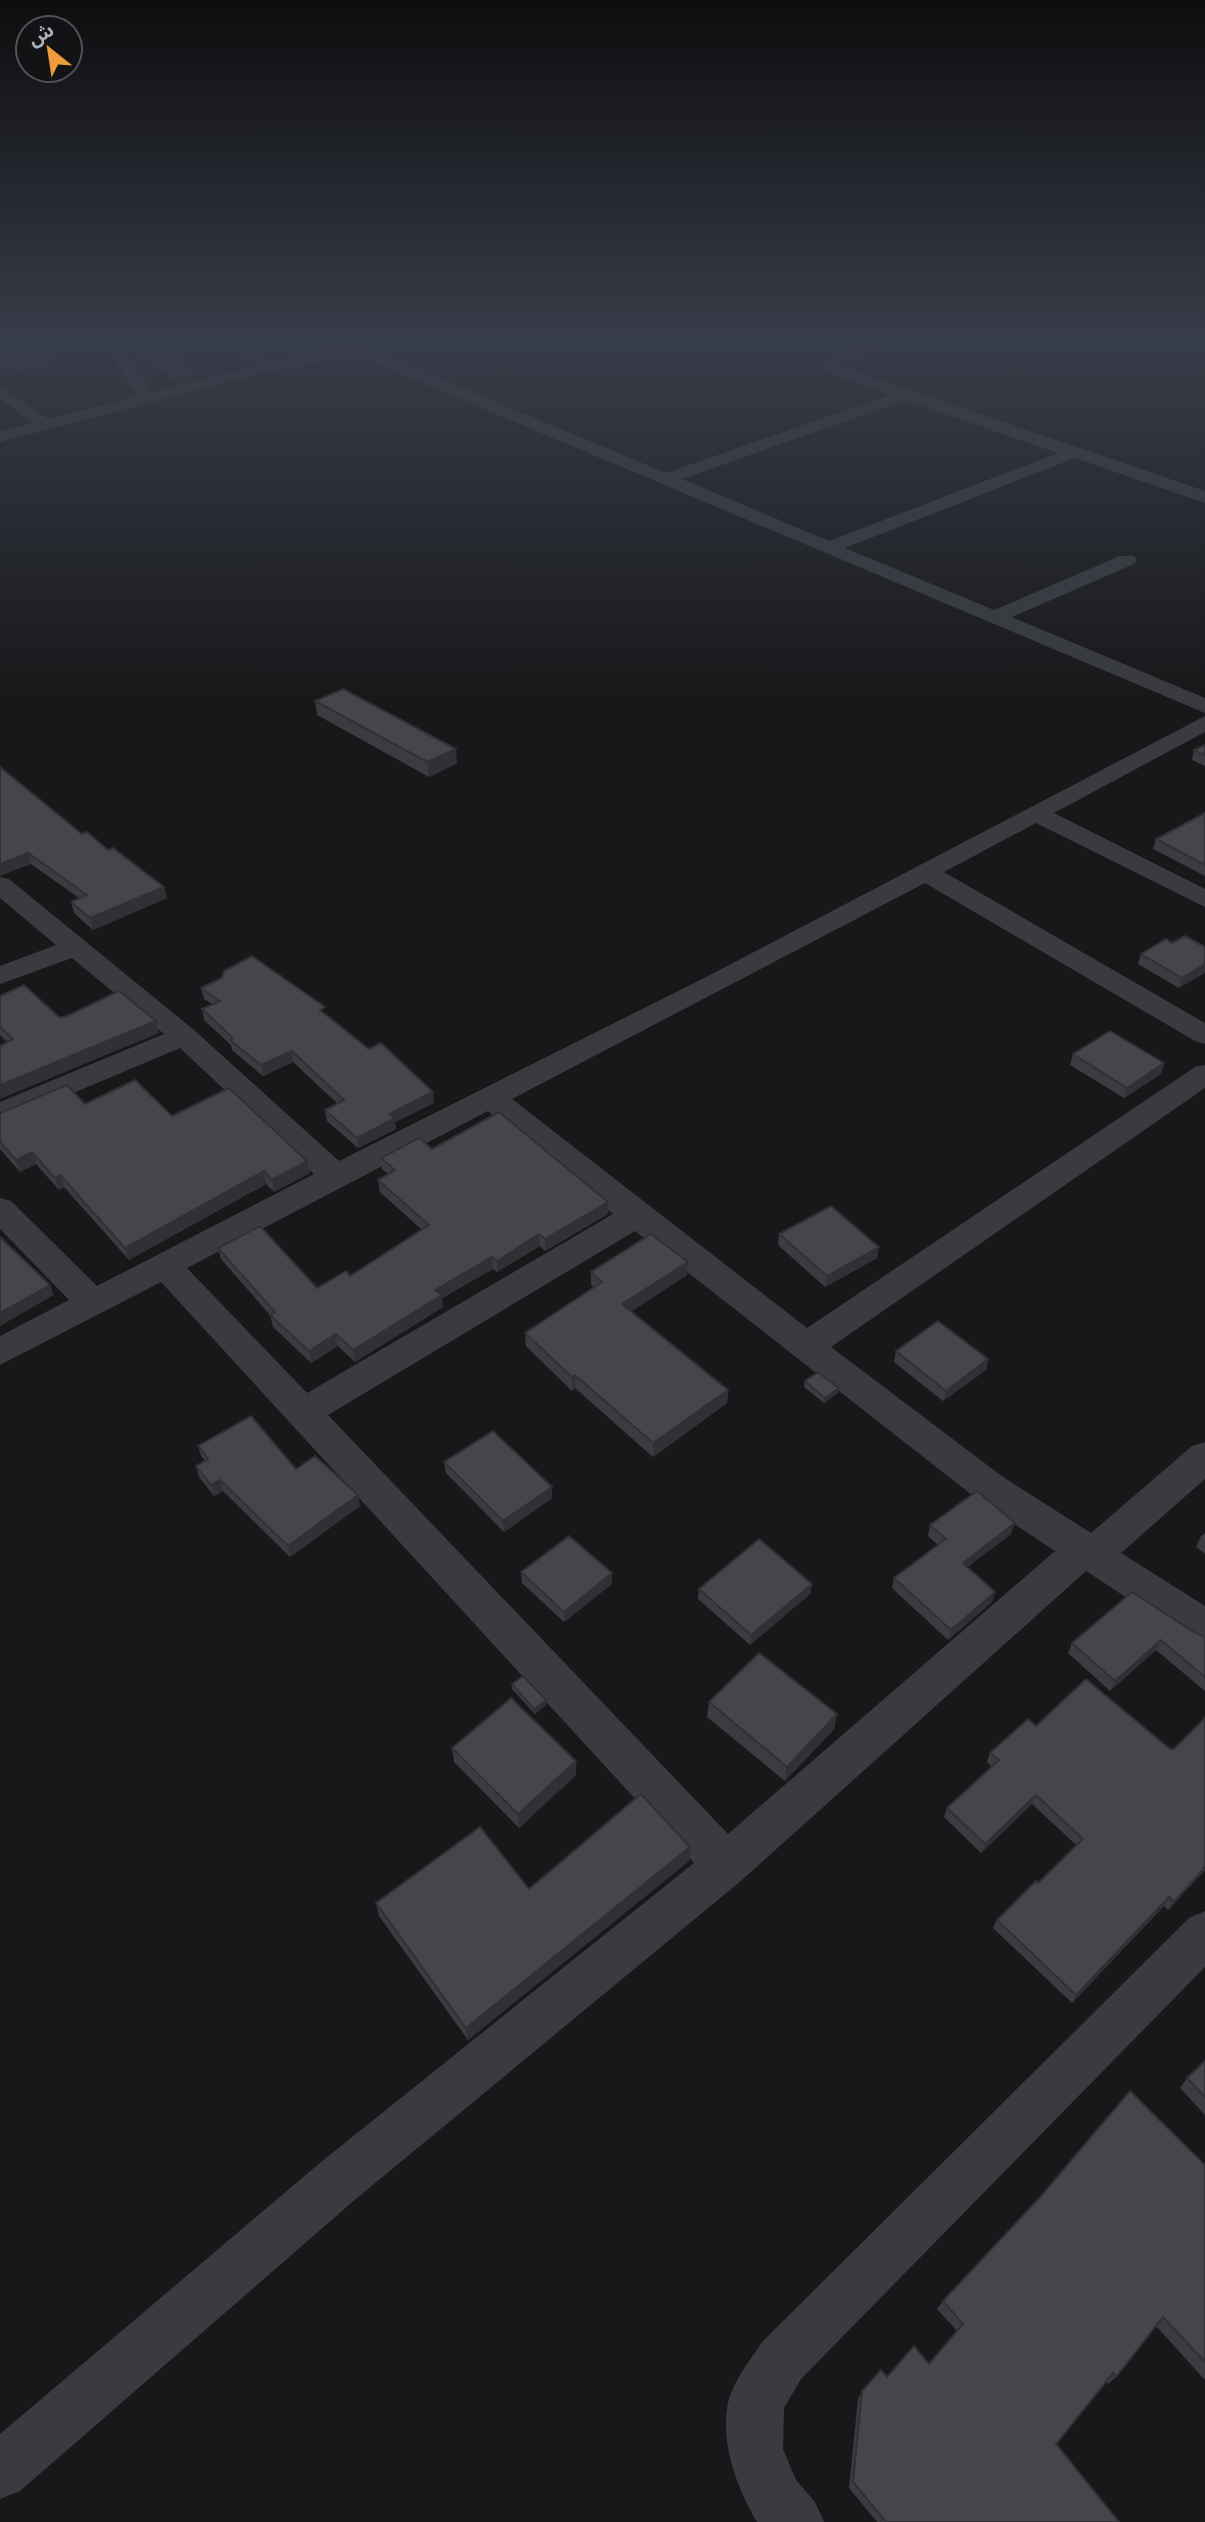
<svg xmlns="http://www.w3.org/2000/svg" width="1205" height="2522" font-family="Poppins,'Noto Sans Arabic',sans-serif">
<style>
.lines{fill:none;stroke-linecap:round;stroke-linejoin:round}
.minor{fill:#393b3f;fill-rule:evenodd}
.wall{fill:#3a3c40}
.shaded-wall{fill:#303134}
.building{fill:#44464a;stroke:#303134;stroke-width:2}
</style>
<rect width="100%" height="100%" fill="#18181a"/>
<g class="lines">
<g class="minor">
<path d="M 103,343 L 119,343 L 152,392 L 256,366 L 224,343 L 243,343 L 272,362 L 342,347 L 367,348 L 666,473 L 889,395 L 830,374 L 817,364 L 866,343 L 888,343 L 837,365 L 1205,491 L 1205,503 L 1075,458 L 845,548 L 994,610 L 1120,556 L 1134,556 L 1137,560 L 1134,564 L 1012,617 L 1205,698 L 1205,713 L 359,356 L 270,371 L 0,442 L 0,432 L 32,423 L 0,398 L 0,385 L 48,419 L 138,396 ZM 905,400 L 1058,453 L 829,541 L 682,479 Z"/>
<path d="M 1205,716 L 1205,732 L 1054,813 L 1205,889 L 1205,907 L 1036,823 L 944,872 L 1205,1023 L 1205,1044 L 1195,1041 L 925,883 L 512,1099 L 807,1328 L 1195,1067 L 1205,1065 L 1205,1088 L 831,1347 L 1003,1477 L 1091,1533 L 1192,1446 L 1205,1442 L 1205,1479 L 1121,1553 L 1205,1606 L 1205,1646 L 1191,1640 L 1086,1571 L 742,1880 L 357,2198 L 20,2491 L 0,2499 L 0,2434 L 321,2162 L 694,1863 L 161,1282 L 0,1365 L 0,1336 L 69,1300 L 0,1229 L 0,1198 L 11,1201 L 97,1286 L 314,1174 L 180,1048 L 0,1124 L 0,1102 L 164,1034 L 72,958 L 0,984 L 0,966 L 56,945 L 0,898 L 0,877 L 9,879 L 194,1030 L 339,1161 L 710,975 ZM 488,1111 L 613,1214 L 307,1393 L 187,1268 ZM 635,1231 L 977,1499 L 1055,1551 L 728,1834 L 328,1415 Z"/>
<path d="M 1205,1911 L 1205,1967 L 801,2379 L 784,2408 L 783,2449 L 796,2480 L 815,2502 L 824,2522 L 757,2522 C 737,2488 720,2443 728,2403 C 733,2381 751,2359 763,2341 L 1189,1918 Z"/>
</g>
</g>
<g class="wall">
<path d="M 122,343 L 211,343 L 175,351 L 194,379 L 178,383 Z"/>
<path d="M 248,343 L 294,343 L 258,349 Z"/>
<path d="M 315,701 L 457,763 L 429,777 L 317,715 Z"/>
<path d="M 1205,745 L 1205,766 L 1192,760 L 1194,750 Z"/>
<path d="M 0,767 L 82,834 L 164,887 L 167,898 L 93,930 L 74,913 L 71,902 L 79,898 L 31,864 Z"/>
<path d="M 1205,813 L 1205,876 L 1153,849 L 1156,839 Z"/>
<path d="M 1172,943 L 1205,947 L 1179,988 L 1138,964 L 1141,954 Z"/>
<path d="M 201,988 L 326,1014 L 434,1103 L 395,1122 L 396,1129 L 358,1148 L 327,1121 L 325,1110 L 338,1104 L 293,1062 L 263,1076 L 232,1050 L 231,1045 L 204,1020 L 202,1009 L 212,1004 L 204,999 Z"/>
<path d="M 0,996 L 59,1017 L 159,1033 L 7,1042 L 0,1035 Z"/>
<path d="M 1073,1054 L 1164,1063 L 1161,1074 L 1124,1098 L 1070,1065 Z"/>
<path d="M 85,1104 L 172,1116 L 307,1161 L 310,1173 L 274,1192 L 266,1184 L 129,1260 L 64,1187 L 59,1190 L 36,1164 L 20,1172 L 0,1149 L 0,1113 Z"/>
<path d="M 432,1149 L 608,1214 L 545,1251 L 540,1246 L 497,1272 L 493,1269 L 442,1298 L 443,1307 L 355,1362 L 338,1346 L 311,1363 L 273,1327 L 270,1315 L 221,1259 L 218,1248 L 317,1288 L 350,1276 L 422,1230 L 380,1192 L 378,1180 L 388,1174 L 382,1169 L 381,1158 Z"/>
<path d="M 779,1234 L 877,1258 L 825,1287 L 778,1245 Z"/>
<path d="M 688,1262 L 687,1275 L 632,1311 L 728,1390 L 727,1403 L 653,1457 L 575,1388 L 572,1391 L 526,1346 L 525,1333 L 594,1287 L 591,1285 L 591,1272 Z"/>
<path d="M 896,1351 L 988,1359 L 986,1370 L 943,1401 L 894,1362 Z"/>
<path d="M 805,1381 L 839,1388 L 838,1393 L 824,1403 L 804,1387 Z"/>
<path d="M 198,1446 L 296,1469 L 358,1495 L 360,1506 L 290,1557 L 223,1491 L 214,1496 L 199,1477 L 196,1466 L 205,1461 L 201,1456 Z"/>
<path d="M 444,1462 L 552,1498 L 504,1532 L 446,1473 Z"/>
<path d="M 930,1525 L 1011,1534 L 967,1567 L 995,1592 L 992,1602 L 948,1640 L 892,1588 L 894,1578 L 938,1545 L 928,1536 Z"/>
<path d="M 1205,1533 L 1205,1554 L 1196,1547 L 1201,1536 Z"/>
<path d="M 521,1572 L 612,1573 L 612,1584 L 564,1622 L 522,1583 Z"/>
<path d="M 812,1584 L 810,1594 L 750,1645 L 698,1599 L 699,1589 Z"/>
<path d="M 1194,1632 L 1205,1637 L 1205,1691 L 1156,1650 L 1110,1691 L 1068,1653 L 1072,1643 Z"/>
<path d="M 512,1684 L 546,1705 L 535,1714 L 512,1689 Z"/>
<path d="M 709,1702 L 837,1714 L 834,1729 L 785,1781 L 707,1717 Z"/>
<path d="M 1036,1726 L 1174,1749 L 1205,1870 L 1168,1910 L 1164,1906 L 1072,2003 L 993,1928 L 997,1920 L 1038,1883 L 1076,1845 L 1032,1804 L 981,1853 L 944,1817 L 947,1808 L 992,1767 L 987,1762 L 990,1753 Z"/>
<path d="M 452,1748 L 576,1761 L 576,1775 L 519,1828 L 454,1762 Z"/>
<path d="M 690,1847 L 689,1861 L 468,2040 L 379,1916 L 376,1903 L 529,1889 Z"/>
<path d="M 1205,2061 L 1205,2115 L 1180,2088 L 1187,2078 Z"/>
<path d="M 1205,2165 L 1205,2380 L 1156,2326 L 1116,2377 L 1108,2384 L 1106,2381 L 1056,2444 L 1119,2522 L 877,2522 L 849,2488 L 858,2399 L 862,2391 L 887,2377 L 929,2364 L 957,2331 L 937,2309 L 943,2301 Z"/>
</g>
<g class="shaded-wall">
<path d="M 176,343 L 211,343 L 170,352 L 169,345 Z"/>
<path d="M 257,343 L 294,343 L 258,349 Z"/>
<path d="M 56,356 L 57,364 L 0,376 L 0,367 Z"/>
<path d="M 193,371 L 194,379 L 178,383 L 177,375 Z"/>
<path d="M 456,749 L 457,763 L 429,777 L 427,762 Z"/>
<path d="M 28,853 L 31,864 L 0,876 L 0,864 Z"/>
<path d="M 164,887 L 167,898 L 93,930 L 90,918 Z"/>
<path d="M 1205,964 L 1205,973 L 1179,988 L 1182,978 Z"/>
<path d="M 156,1021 L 159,1033 L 0,1099 L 0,1085 Z"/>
<path d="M 292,1051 L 293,1062 L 263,1076 L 261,1065 Z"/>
<path d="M 1164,1063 L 1161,1074 L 1124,1098 L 1127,1088 Z"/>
<path d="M 433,1092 L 434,1103 L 395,1122 L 396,1129 L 358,1148 L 357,1138 L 389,1114 Z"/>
<path d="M 32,1152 L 36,1164 L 20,1172 L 16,1160 Z"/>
<path d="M 307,1161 L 310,1173 L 274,1192 L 272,1180 Z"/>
<path d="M 264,1171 L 266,1184 L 129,1260 L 125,1248 Z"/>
<path d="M 60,1175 L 64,1187 L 59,1190 L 55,1178 Z"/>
<path d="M 608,1202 L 608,1214 L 545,1251 L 545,1239 Z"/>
<path d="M 539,1234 L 540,1246 L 497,1272 L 497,1261 Z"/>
<path d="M 879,1247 L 877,1258 L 825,1287 L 827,1276 Z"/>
<path d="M 492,1257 L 493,1269 L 442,1298 L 443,1307 L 355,1362 L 353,1350 L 435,1290 Z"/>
<path d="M 688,1262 L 687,1275 L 622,1317 L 622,1304 Z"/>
<path d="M 50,1285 L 54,1295 L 0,1326 L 0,1313 Z"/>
<path d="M 336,1334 L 338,1346 L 311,1363 L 309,1351 Z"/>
<path d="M 988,1359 L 986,1370 L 943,1401 L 946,1391 Z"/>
<path d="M 575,1375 L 575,1388 L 572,1391 L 572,1377 Z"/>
<path d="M 839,1388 L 838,1393 L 824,1403 L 825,1398 Z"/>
<path d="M 728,1390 L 727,1403 L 653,1457 L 653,1443 Z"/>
<path d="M 220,1480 L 223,1491 L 214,1496 L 211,1485 Z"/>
<path d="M 552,1487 L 552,1498 L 504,1532 L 503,1521 Z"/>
<path d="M 358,1495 L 360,1506 L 290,1557 L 288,1546 Z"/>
<path d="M 1015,1523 L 1011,1534 L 960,1573 L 963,1563 Z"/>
<path d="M 612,1573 L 612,1584 L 564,1622 L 564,1612 Z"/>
<path d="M 812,1584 L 810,1594 L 750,1645 L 751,1635 Z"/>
<path d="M 995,1592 L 992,1602 L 948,1640 L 951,1630 Z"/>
<path d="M 1161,1640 L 1156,1650 L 1110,1691 L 1115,1681 Z"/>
<path d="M 546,1700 L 546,1705 L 535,1714 L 534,1709 Z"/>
<path d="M 837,1714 L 834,1729 L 785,1781 L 787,1767 Z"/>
<path d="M 576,1761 L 576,1775 L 519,1828 L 518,1814 Z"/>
<path d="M 1036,1795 L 1032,1804 L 981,1853 L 985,1844 Z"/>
<path d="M 690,1847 L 689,1861 L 468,2040 L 466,2028 Z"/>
<path d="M 1205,1867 L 1205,1870 L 1168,1910 L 1174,1902 Z"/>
<path d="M 1169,1897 L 1164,1906 L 1072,2003 L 1076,1995 Z"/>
</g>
<g class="building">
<path d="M 0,343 L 48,343 L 56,356 L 0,367 Z"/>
<path d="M 131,343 L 176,343 L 169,345 L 193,371 L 177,375 Z"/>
<path d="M 343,689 L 456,749 L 427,762 L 315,701 Z"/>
<path d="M 1205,745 L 1205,755 L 1194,750 Z"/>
<path d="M 0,767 L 82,834 L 87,832 L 108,850 L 113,848 L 164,887 L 90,918 L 71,902 L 87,895 L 28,853 L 0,864 Z"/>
<path d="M 1205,813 L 1205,865 L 1156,839 Z"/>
<path d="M 1185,936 L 1205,947 L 1205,964 L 1182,978 L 1141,954 L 1166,939 L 1172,943 Z"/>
<path d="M 252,956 L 325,1007 L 320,1010 L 369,1049 L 381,1043 L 433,1092 L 389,1114 L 395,1118 L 357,1138 L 325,1110 L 344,1100 L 292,1051 L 261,1065 L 230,1040 L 233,1038 L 202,1009 L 220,1001 L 201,988 L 222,978 L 224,971 Z"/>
<path d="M 24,985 L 59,1017 L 65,1017 L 119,991 L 156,1021 L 0,1085 L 0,1046 L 13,1039 L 0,1027 L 0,996 Z"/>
<path d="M 1110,1031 L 1164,1063 L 1127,1088 L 1073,1054 Z"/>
<path d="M 135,1080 L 172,1116 L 229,1088 L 307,1161 L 272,1180 L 264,1171 L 125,1248 L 60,1175 L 55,1178 L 32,1152 L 16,1160 L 0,1142 L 0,1113 L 67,1085 L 85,1104 Z"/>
<path d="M 499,1112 L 608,1202 L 545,1239 L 539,1234 L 497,1261 L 492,1257 L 435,1290 L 442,1295 L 353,1350 L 336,1334 L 309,1351 L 270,1315 L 275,1312 L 218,1248 L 260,1226 L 317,1288 L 346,1271 L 350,1276 L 429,1225 L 378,1180 L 395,1170 L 381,1158 L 419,1138 L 432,1149 Z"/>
<path d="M 831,1206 L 879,1247 L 827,1276 L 779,1234 Z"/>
<path d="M 651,1234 L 688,1262 L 622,1304 L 728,1390 L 653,1443 L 575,1375 L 572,1377 L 525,1333 L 602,1282 L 591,1272 Z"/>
<path d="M 0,1237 L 50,1285 L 0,1313 Z"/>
<path d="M 938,1321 L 988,1359 L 946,1391 L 896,1351 Z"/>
<path d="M 818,1372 L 839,1388 L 825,1398 L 805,1381 Z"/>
<path d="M 251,1416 L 296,1469 L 315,1456 L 358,1495 L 288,1546 L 220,1480 L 211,1485 L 196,1466 L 208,1459 L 198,1446 Z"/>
<path d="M 493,1431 L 552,1487 L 503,1521 L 444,1462 Z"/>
<path d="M 977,1491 L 1015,1523 L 963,1563 L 995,1592 L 951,1630 L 894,1578 L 946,1539 L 930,1525 Z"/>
<path d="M 569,1536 L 612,1573 L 564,1612 L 521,1572 Z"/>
<path d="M 759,1539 L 812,1584 L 751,1635 L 699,1589 Z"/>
<path d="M 1132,1592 L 1194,1632 L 1205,1637 L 1205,1677 L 1161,1640 L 1115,1681 L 1072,1643 Z"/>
<path d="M 759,1653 L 837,1714 L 787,1767 L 709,1702 Z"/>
<path d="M 523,1676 L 546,1700 L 534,1709 L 512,1684 Z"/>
<path d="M 1086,1679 L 1170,1749 L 1174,1749 L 1205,1718 L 1205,1867 L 1174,1902 L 1169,1897 L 1076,1995 L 997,1920 L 1036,1881 L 1038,1883 L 1083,1839 L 1036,1795 L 985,1844 L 947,1808 L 999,1760 L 990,1753 L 1028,1719 L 1036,1726 Z"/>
<path d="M 511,1698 L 576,1761 L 518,1814 L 452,1748 Z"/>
<path d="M 641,1794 L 690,1847 L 466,2028 L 376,1903 L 480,1827 L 529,1889 Z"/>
<path d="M 1205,2061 L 1205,2097 L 1187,2078 Z"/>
<path d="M 1130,2091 L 1205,2165 L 1205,2362 L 1163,2317 L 1116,2377 L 1113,2373 L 1056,2444 L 1119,2522 L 886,2522 L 853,2482 L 862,2391 L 881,2370 L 887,2377 L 914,2346 L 929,2364 L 963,2324 L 943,2301 L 1042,2195 Z"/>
</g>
<linearGradient id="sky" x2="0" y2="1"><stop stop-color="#0d0d0e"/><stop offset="0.49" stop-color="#373d49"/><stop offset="1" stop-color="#373d49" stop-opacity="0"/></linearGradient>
<rect width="1205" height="696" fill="url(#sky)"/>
<g transform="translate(49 49) rotate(330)"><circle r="33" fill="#131315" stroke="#4f5257" stroke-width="2"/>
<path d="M0-5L12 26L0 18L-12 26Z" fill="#ee9b3b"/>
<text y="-10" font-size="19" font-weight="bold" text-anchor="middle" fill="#aab1b9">ش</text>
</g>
</svg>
